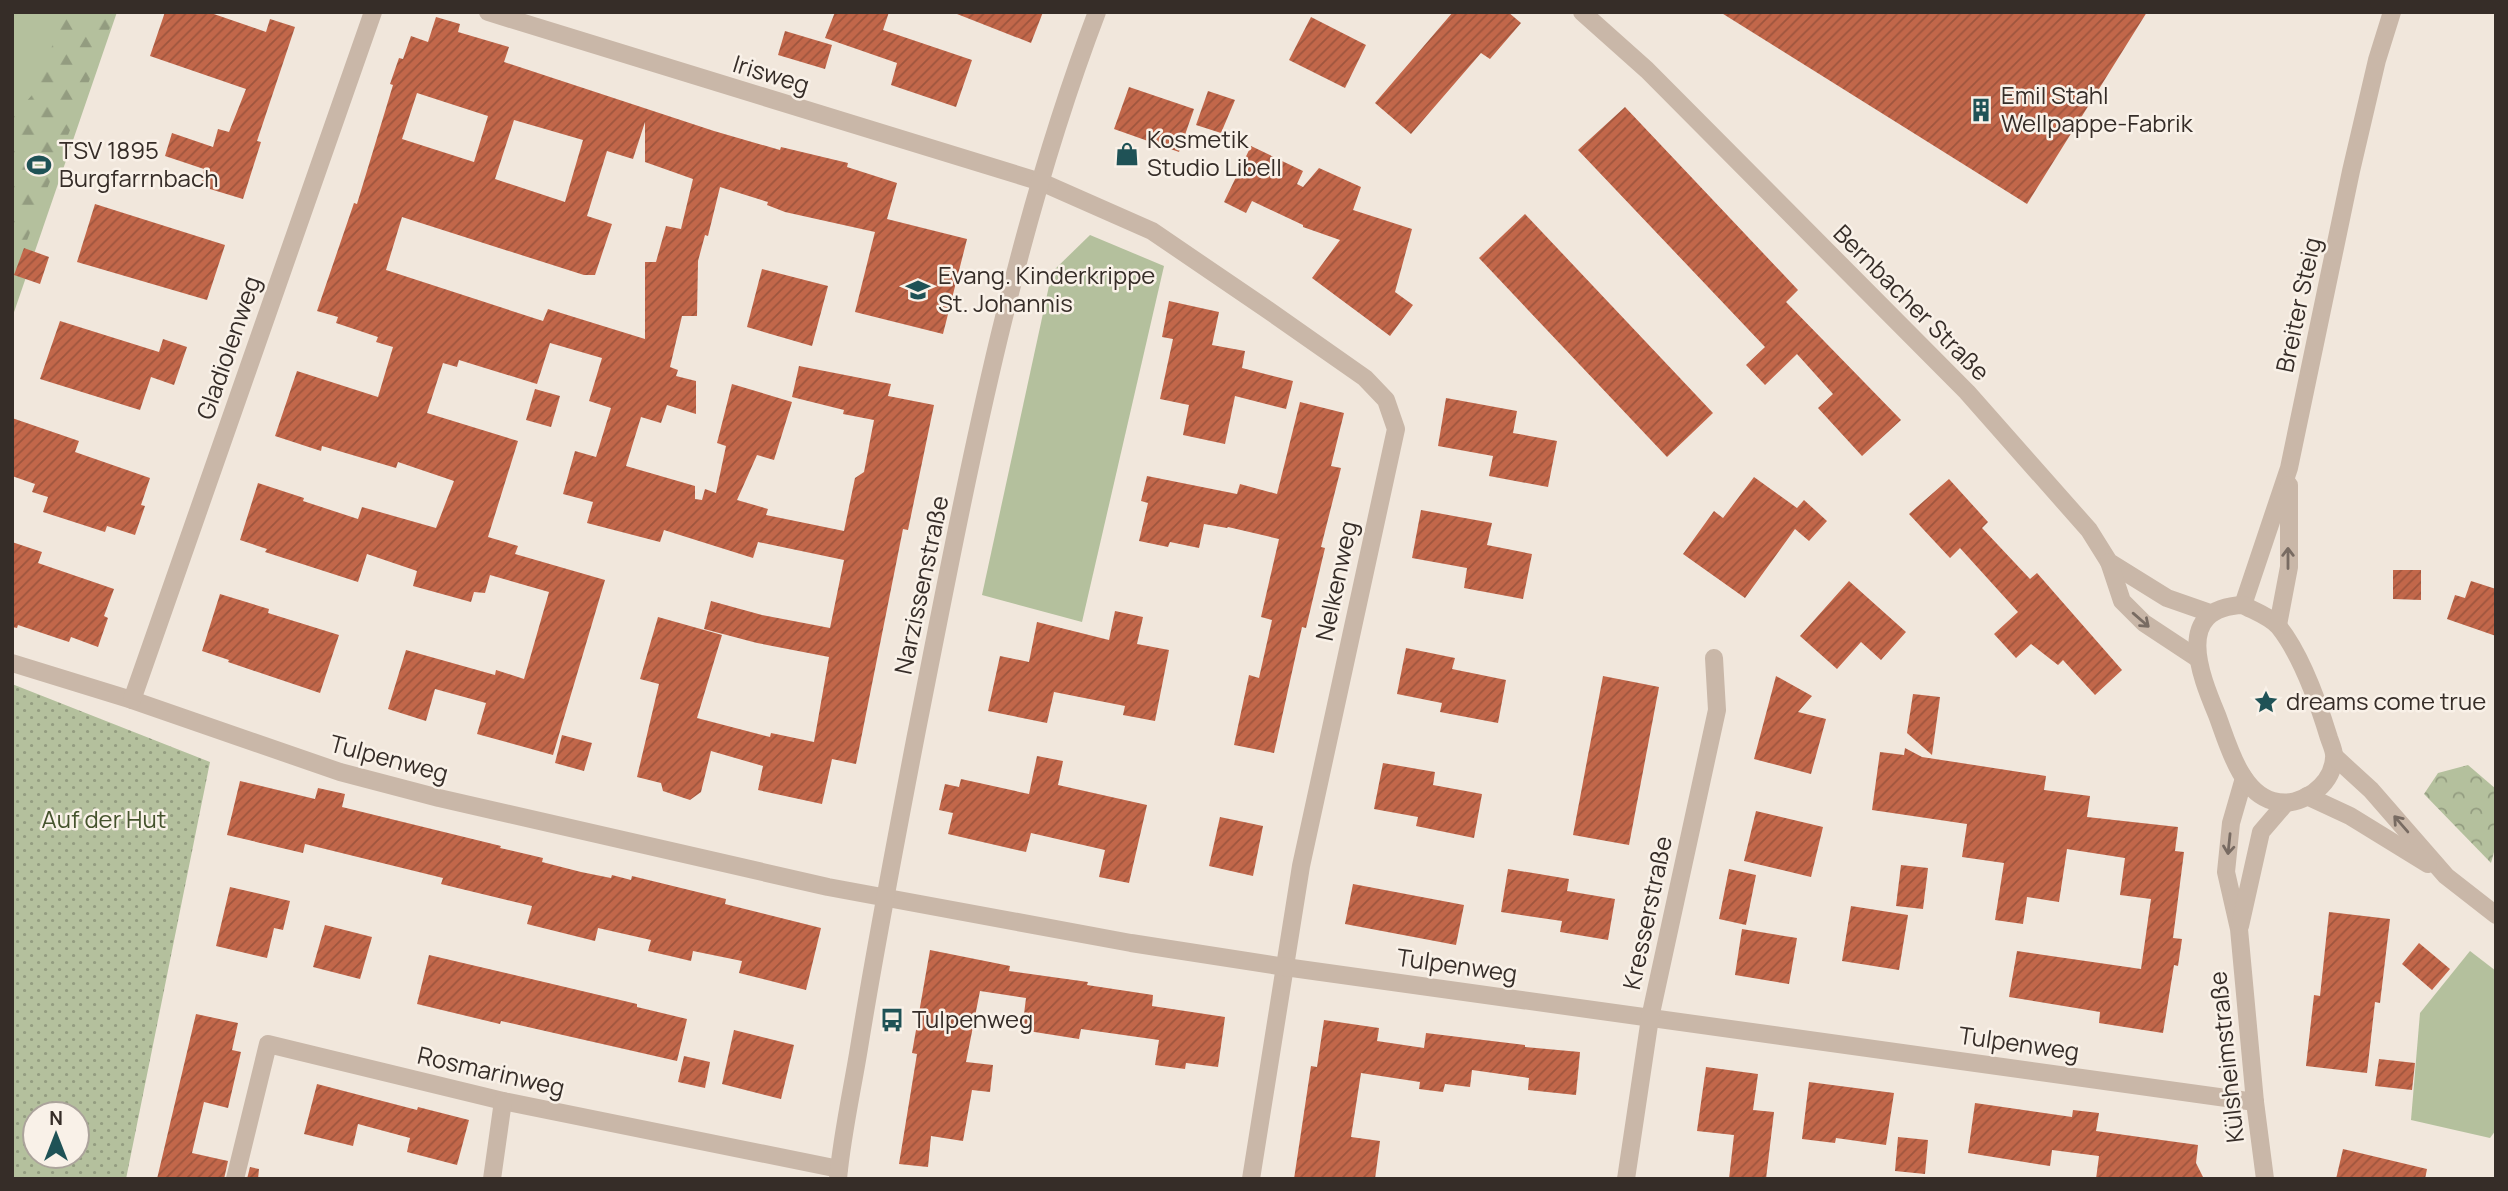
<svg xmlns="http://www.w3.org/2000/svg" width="2508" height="1191" font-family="Manrope,sans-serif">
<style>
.grass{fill:#b4c09d}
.forest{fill:url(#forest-firs)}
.park{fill:url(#park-crowns)}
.garden{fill:url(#garden-dots);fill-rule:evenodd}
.building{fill:url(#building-hatch);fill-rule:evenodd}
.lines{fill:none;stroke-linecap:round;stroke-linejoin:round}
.minor{stroke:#c9b7a8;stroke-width:18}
.tertiary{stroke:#c9b7a8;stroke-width:18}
.oneway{stroke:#786b62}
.labels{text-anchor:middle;stroke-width:5;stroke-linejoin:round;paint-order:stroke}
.street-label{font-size:24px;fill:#362d28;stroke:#f9f1e8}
.poi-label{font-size:24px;fill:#362d28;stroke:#f9f1e8;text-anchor:start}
.park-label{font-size:24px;fill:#45532d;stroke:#f9f1e8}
</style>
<defs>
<pattern id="forest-firs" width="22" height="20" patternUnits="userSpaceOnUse" patternTransform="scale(1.75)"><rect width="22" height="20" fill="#b4c09d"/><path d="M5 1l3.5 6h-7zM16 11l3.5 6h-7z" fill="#939c80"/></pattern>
<pattern id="park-crowns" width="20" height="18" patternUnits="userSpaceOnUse" patternTransform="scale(1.75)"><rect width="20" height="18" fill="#b4c09d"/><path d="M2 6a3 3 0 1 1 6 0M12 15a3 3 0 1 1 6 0" fill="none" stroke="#939c80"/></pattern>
<pattern id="garden-dots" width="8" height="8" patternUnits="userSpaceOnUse" patternTransform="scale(1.75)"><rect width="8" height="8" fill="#b4c09d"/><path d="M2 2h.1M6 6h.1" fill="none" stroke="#939c80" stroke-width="1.8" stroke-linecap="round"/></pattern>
<pattern id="building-hatch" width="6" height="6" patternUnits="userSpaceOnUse" patternTransform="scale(1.75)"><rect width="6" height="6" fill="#c2674a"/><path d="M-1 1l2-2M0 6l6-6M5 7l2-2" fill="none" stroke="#9e553e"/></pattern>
</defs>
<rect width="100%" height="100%" fill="#f1e7dc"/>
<g class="grass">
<path d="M 12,12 L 117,12 L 12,318 Z"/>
<path d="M 1090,235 L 1164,266 L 1082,622 L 982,595 L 1052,272 Z"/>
<path d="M 2470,951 L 2496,971 L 2496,1130 L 2490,1138 L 2411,1120 L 2420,1013 Z"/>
</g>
<path class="forest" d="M 66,12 L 116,12 L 24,248 L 12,250 L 12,118 L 32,95 Z"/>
<path class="park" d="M 2468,765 L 2496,789 L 2496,845 L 2491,863 L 2424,794 L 2438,773 Z"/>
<path class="garden" d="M 12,684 L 210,762 L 126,1179 L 12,1179 ZM 35,1114 L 77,1114 L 77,1156 L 35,1156 Z"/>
<g class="building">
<path d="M 165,12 L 208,12 L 266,32 L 270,19 L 295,27 L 257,141 L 261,142 L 243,199 L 200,186 L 204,169 L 165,156 L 172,133 L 213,147 L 218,129 L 229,132 L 246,89 L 150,56 Z"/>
<path d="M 835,12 L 889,12 L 883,30 L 972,60 L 956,107 L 891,85 L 897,63 L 825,38 Z"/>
<path d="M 957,12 L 1043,12 L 1031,43 L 957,14 Z"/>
<path d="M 1453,12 L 1508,12 L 1521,23 L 1490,59 L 1481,53 L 1411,134 L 1375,103 Z"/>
<path d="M 1720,12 L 2147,12 L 2027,204 Z"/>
<path d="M 436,17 L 460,24 L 458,32 L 509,47 L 504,62 L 714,131 L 780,150 L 781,147 L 848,163 L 847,167 L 897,183 L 887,219 L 967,239 L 943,334 L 855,312 L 875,232 L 785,212 L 767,205 L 768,202 L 720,187 L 708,236 L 705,235 L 698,261 L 697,316 L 682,316 L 670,367 L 678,370 L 676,376 L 696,381 L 696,414 L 667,405 L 661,423 L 641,417 L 626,466 L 695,486 L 695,499 L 702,500 L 705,489 L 716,493 L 726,446 L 717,443 L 732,384 L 792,402 L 774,460 L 757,455 L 737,500 L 768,509 L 766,515 L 844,531 L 855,478 L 864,472 L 874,420 L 843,414 L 844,410 L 792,397 L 799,366 L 891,384 L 888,396 L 934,405 L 908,530 L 903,529 L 856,764 L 832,759 L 822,804 L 758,790 L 763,766 L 711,751 L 701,792 L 690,800 L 663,791 L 661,783 L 637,777 L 659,684 L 640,679 L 658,617 L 722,635 L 697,718 L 770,737 L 771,733 L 814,742 L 829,657 L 757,643 L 704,629 L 711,601 L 762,615 L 830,628 L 844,560 L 758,542 L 753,558 L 664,530 L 660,542 L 587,523 L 593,502 L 563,494 L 575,451 L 596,457 L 611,408 L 589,401 L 602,358 L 550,343 L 537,384 L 459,360 L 457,367 L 443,363 L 427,413 L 518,441 L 488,537 L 518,546 L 515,554 L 605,580 L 553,755 L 477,734 L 486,703 L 435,689 L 426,721 L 388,709 L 406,650 L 495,675 L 496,670 L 524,679 L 549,592 L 490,575 L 485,593 L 474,592 L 471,602 L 413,586 L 417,571 L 367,554 L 358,582 L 265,552 L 267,549 L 240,540 L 258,483 L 304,498 L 303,501 L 358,519 L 362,507 L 436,528 L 454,481 L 398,462 L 396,468 L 322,446 L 321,451 L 275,436 L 297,371 L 378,397 L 393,347 L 376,342 L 378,337 L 336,323 L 338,317 L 317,311 L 354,203 L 357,204 L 393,85 L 390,84 L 399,58 L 403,59 L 411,36 L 428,42 ZM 417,93 L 488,116 L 474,162 L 402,139 ZM 514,120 L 583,140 L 565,202 L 495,179 ZM 645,122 L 645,162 L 693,179 L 681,229 L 666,226 L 656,262 L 645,262 L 645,339 L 548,309 L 543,321 L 386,270 L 402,217 L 584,275 L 595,275 L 612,224 L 587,216 L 607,151 L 633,159 Z"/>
<path d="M 1311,17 L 1366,45 L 1345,88 L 1289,60 Z"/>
<path d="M 785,31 L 832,45 L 825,69 L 778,55 Z"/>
<path d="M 1129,87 L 1194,109 L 1179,152 L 1114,129 Z"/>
<path d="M 1208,91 L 1235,100 L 1221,133 L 1196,125 Z"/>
<path d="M 1625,107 L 1798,290 L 1786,302 L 1901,420 L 1862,456 L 1818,408 L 1833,394 L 1797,354 L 1765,385 L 1746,365 L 1765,347 L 1578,150 Z"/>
<path d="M 1251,146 L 1303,171 L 1297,184 L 1303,187 L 1319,168 L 1361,187 L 1353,210 L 1412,229 L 1395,292 L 1413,305 L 1390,336 L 1312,278 L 1340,240 L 1303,227 L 1303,225 L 1252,201 L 1246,213 L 1224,202 Z"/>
<path d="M 95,204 L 225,245 L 207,300 L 77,262 Z"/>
<path d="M 1525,214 L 1713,413 L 1667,457 L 1479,258 Z"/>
<path d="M 24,248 L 49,257 L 40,284 L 14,275 Z"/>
<path d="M 762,269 L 828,286 L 812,346 L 747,327 Z"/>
<path d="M 1169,301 L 1219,312 L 1212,345 L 1245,351 L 1242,368 L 1293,381 L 1286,409 L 1235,396 L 1225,444 L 1183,435 L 1189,405 L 1160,399 L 1173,339 L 1162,337 Z"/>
<path d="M 60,321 L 159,352 L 163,339 L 187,347 L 174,385 L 151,377 L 140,410 L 40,379 Z"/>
<path d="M 535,389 L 560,396 L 551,427 L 526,420 Z"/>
<path d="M 1446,398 L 1517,411 L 1513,433 L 1557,441 L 1548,487 L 1489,476 L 1493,456 L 1438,446 Z"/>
<path d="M 1300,402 L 1344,413 L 1331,466 L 1341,468 L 1321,547 L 1325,548 L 1306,628 L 1302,627 L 1274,753 L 1234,745 L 1249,675 L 1259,678 L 1272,620 L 1261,617 L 1279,539 L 1228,527 L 1227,528 L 1204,524 L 1199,548 L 1170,542 L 1168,547 L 1139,541 L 1148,503 L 1141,501 L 1147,476 L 1237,494 L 1240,484 L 1277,494 Z"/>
<path d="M 12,418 L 79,441 L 75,452 L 150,478 L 141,505 L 145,506 L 135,535 L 107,526 L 105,532 L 43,512 L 48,497 L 32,492 L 35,484 L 12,476 Z"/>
<path d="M 1754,477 L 1797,508 L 1804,500 L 1827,521 L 1809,541 L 1795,529 L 1745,598 L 1683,554 L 1714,511 L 1723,518 Z"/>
<path d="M 1949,479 L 1988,522 L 1982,528 L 2030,579 L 2037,573 L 2122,670 L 2095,695 L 2063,660 L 2058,665 L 2031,644 L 2016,658 L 1994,634 L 2018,612 L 1960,548 L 1950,558 L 1909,514 Z"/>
<path d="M 1421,510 L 1492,523 L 1487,545 L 1532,554 L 1523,599 L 1464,588 L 1467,568 L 1412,558 Z"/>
<path d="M 12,542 L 42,552 L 38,563 L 114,589 L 104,616 L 108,618 L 98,647 L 71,637 L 69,642 L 18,625 L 17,628 L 12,627 Z"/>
<path d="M 2393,570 L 2421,570 L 2421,600 L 2393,599 Z"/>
<path d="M 1849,581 L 1906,632 L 1881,660 L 1861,642 L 1837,669 L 1800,636 Z"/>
<path d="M 2471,581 L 2496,589 L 2496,636 L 2447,619 L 2455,595 L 2465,598 Z"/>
<path d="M 220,594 L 269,609 L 268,613 L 339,635 L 320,693 L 228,662 L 229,660 L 202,651 Z"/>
<path d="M 1115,611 L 1143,617 L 1137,644 L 1169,650 L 1155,721 L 1123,715 L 1125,706 L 1054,692 L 1047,723 L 988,711 L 1000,656 L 1029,662 L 1037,622 L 1109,640 Z"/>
<path d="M 1406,648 L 1455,658 L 1452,669 L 1506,680 L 1498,723 L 1440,712 L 1442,703 L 1397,694 Z"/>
<path d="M 1603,676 L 1659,687 L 1629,845 L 1573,835 Z"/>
<path d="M 1776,676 L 1812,696 L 1798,712 L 1826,719 L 1811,774 L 1754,759 Z"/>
<path d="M 1913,694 L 1940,697 L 1932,755 L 1907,733 Z"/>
<path d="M 562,735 L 592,743 L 584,771 L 555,763 Z"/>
<path d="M 1905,748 L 1922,757 L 2046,776 L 2044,790 L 2090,796 L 2087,817 L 2178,827 L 2175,851 L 2184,852 L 2173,938 L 2182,939 L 2178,966 L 2174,965 L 2163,1033 L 2099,1023 L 2100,1012 L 2009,997 L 2017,951 L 2141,969 L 2151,899 L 2120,895 L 2125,858 L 2067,849 L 2059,902 L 2027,897 L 2023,924 L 1995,920 L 2004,863 L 1962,857 L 1967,824 L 1872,810 L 1880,752 L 1904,755 Z"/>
<path d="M 1037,756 L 1063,761 L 1058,785 L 1147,805 L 1129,883 L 1099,877 L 1105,850 L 1031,833 L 1026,852 L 948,834 L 953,813 L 939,810 L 945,784 L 959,787 L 961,779 L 1029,794 Z"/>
<path d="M 1383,763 L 1435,772 L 1433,785 L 1482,794 L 1474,838 L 1416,826 L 1418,817 L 1374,809 Z"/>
<path d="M 240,781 L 315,799 L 318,788 L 345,794 L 342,807 L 501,846 L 500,848 L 543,858 L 542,862 L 581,872 L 611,878 L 612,875 L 631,880 L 632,876 L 726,899 L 725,904 L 821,928 L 806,990 L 739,973 L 742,961 L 693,951 L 691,961 L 670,956 L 648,951 L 651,940 L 598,928 L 595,941 L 527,924 L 532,906 L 441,884 L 443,878 L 305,844 L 303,853 L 227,835 Z"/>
<path d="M 1756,811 L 1823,827 L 1811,877 L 1744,861 Z"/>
<path d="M 1220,817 L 1263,826 L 1253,876 L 1209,866 Z"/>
<path d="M 1901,865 L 1928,868 L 1923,909 L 1896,906 Z"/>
<path d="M 1508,869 L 1569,879 L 1567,891 L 1615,899 L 1608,940 L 1560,932 L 1562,921 L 1501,912 Z"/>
<path d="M 1729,869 L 1756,875 L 1746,925 L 1719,919 Z"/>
<path d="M 1353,884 L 1464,905 L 1456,945 L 1345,924 Z"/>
<path d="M 230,887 L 290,901 L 283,930 L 274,928 L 267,958 L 216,946 Z"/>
<path d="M 1851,906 L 1908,915 L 1899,970 L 1842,961 Z"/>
<path d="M 2329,912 L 2390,919 L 2380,1003 L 2375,1002 L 2367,1073 L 2306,1066 L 2314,995 L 2320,996 Z"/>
<path d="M 325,925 L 372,937 L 360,979 L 313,967 Z"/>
<path d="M 1742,929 L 1797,938 L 1789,984 L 1735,975 Z"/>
<path d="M 2419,943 L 2450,969 L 2432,990 L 2402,964 Z"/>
<path d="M 930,950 L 1010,966 L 1009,971 L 1088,982 L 1087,985 L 1153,995 L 1152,1006 L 1225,1017 L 1218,1067 L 1186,1063 L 1185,1069 L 1155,1065 L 1159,1040 L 1081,1029 L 1079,1039 L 1022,1030 L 1026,998 L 980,991 L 966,1062 L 993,1065 L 990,1092 L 972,1090 L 963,1141 L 931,1136 L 928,1167 L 899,1164 L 917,1054 L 912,1053 Z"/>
<path d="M 429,955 L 637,1004 L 637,1007 L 687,1019 L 677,1061 L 501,1021 L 500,1024 L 417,1004 Z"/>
<path d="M 196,1014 L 238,1023 L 232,1050 L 241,1052 L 228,1108 L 204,1102 L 192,1153 L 228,1161 L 224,1179 L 157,1179 Z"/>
<path d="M 1324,1020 L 1379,1028 L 1377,1041 L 1424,1048 L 1426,1033 L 1525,1045 L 1525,1047 L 1580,1052 L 1576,1095 L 1528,1090 L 1529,1078 L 1472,1070 L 1470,1087 L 1445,1084 L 1443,1092 L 1419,1089 L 1420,1082 L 1361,1073 L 1351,1137 L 1380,1141 L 1375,1179 L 1294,1179 L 1311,1066 L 1317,1067 Z"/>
<path d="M 734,1030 L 794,1045 L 781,1099 L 722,1084 Z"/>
<path d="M 684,1056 L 710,1062 L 705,1088 L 678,1082 Z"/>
<path d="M 2379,1059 L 2415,1063 L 2412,1090 L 2375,1086 Z"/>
<path d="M 1706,1067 L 1758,1074 L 1753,1110 L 1774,1112 L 1766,1179 L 1729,1179 L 1734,1135 L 1697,1131 Z"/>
<path d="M 1809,1082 L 1894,1093 L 1886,1145 L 1836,1138 L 1835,1143 L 1802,1139 Z"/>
<path d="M 317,1084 L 417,1110 L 418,1107 L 469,1120 L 457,1165 L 407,1152 L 410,1138 L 358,1124 L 353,1146 L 304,1134 Z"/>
<path d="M 1975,1103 L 2072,1117 L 2073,1110 L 2099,1113 L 2096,1131 L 2198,1145 L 2196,1163 L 2204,1179 L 2096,1179 L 2099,1156 L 2052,1150 L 2050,1166 L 1968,1153 Z"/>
<path d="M 1898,1137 L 1928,1140 L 1925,1174 L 1895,1171 Z"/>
<path d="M 2343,1149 L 2427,1169 L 2425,1179 L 2336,1179 Z"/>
<path d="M 250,1167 L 259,1169 L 258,1179 L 247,1179 Z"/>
</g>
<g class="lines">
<g class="minor">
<path d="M 488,12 L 1041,182 L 1152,231 L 1268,310 L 1365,378 L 1386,400 L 1396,429 L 1301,866 L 1251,1179"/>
<path d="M 12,663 L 132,700 L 340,772 L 439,798 L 828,887 L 1131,943 L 1285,967 L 2255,1102"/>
<path d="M 132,700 L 373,12"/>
<path d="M 2244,778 L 2231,823 L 2226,872 L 2239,929 L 2255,1102 L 2265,1179"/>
<path d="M 2240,926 L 2261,832 L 2285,804"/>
<path d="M 235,1179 L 268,1044 L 503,1101 L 839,1169"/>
<path d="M 492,1179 L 503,1101"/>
<path d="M 838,1179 C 842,1135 852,1091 859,1048 C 876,943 896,839 916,735 C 964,493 1009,243 1097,12"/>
<path d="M 1626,1179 L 1650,1018 L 1717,710 L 1714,658"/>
</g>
<g class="tertiary">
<path d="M 1582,12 L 1647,70 L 1967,392 L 2089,530 L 2109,562 L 2167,598 L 2210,613"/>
<path d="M 2109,562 L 2122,601 L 2144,623 L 2197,658"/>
<path d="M 2243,605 L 2289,468 L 2351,171 L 2377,60 L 2392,12"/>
<path d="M 2243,605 C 2254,611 2271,617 2279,627 C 2302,656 2318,702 2329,738 C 2331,744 2335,752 2334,758 C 2333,773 2324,785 2313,793 C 2300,801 2289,805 2273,801 C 2240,792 2228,744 2217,715 C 2200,674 2173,608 2243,605 Z"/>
<path d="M 2278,625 L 2289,567 L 2289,485"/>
<path d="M 2335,757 L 2371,790 L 2446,876 L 2496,915"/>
<path d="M 2307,796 L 2350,816 L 2428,864"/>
</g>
</g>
<defs><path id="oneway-shaft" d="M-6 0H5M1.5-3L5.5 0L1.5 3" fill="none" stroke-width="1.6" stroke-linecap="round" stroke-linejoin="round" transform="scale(1.75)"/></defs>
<g class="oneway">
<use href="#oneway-shaft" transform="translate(2288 558) rotate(-90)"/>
<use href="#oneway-shaft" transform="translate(2141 620) rotate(41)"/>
<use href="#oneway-shaft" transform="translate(2401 824) rotate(-131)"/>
<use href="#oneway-shaft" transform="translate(2229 844) rotate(96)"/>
</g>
<defs>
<g id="building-bare" transform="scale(1.89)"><path d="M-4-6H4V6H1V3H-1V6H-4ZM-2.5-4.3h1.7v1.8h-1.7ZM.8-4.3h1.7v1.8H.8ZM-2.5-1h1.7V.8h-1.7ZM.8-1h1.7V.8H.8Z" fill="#1f5256" stroke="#f9f1e8" stroke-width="2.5" paint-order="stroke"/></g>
<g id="shop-bare" transform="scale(1.89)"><path d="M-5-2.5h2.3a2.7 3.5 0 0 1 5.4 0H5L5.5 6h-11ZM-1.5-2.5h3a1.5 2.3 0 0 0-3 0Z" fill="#1f5256" stroke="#f9f1e8" stroke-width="2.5" paint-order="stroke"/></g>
<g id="stadium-bare" transform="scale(1.89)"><path d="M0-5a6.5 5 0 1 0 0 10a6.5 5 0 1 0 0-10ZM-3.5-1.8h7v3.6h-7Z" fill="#1f5256" stroke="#f9f1e8" stroke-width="2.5" paint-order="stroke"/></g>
<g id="school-bare" transform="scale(1.89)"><path d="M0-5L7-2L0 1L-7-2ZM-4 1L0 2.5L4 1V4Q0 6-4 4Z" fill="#1f5256" stroke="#f9f1e8" stroke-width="2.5" paint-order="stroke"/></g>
<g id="sight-bare" transform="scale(1.89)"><path d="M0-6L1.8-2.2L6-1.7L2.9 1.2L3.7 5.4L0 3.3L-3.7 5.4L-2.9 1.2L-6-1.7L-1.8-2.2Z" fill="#1f5256" stroke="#f9f1e8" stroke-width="2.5" paint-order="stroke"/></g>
<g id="bus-bare" transform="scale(1.89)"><path d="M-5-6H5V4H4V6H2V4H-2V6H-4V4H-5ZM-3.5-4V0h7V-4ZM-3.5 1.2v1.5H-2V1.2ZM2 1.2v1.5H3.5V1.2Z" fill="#1f5256" stroke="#f9f1e8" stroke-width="2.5" paint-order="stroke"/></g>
</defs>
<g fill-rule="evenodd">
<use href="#building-bare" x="1981" y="110"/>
<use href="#shop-bare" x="1127" y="154"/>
<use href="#stadium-bare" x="39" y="165"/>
<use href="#school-bare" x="918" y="290"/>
<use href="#sight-bare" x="2266" y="702"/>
<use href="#bus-bare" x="892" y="1020"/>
</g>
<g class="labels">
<g class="street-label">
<text transform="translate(771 75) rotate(17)" y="8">Irisweg</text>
<text transform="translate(1911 303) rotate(45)" y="8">Bernbacher Straße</text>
<text transform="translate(2299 305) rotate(-78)" y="8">Breiter Steig</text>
<text transform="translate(229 348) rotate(-71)" y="8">Gladiolenweg</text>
<text transform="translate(1337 581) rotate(-78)" y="8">Nelkenweg</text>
<text transform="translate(922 585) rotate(-78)" y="8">Narzissenstraße</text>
<text transform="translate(389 759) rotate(15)" y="8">Tulpenweg</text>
<text transform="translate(1648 913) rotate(-78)" y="8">Kresserstraße</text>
<text transform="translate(1457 966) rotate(8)" y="8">Tulpenweg</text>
<text transform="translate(2019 1044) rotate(8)" y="8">Tulpenweg</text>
<text transform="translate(2227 1057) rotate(-96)" y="8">Külsheimstraße</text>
<text transform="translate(491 1072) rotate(13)" y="8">Rosmarinweg</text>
</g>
<g class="poi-label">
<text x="2001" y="104">Emil Stahl<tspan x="2001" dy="28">Wellpappe-Fabrik</tspan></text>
<text x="1147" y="148">Kosmetik<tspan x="1147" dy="28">Studio Libell</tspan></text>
<text x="59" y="159">TSV 1895<tspan x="59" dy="28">Burgfarrnbach</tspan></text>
<text x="938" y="284">Evang. Kinderkrippe<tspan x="938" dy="28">St. Johannis</tspan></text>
<text x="2286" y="710">dreams come true</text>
<text x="912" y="1028">Tulpenweg</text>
</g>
<g class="park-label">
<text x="104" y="828">Auf der Hut</text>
</g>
</g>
<rect width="2508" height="1191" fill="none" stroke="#362d28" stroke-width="28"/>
<g transform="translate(56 1135)"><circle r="33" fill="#f9f1e8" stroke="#aba39b" stroke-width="2"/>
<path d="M0-5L12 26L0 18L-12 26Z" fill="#1f5256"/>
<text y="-10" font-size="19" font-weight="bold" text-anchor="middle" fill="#362d28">N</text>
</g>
</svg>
